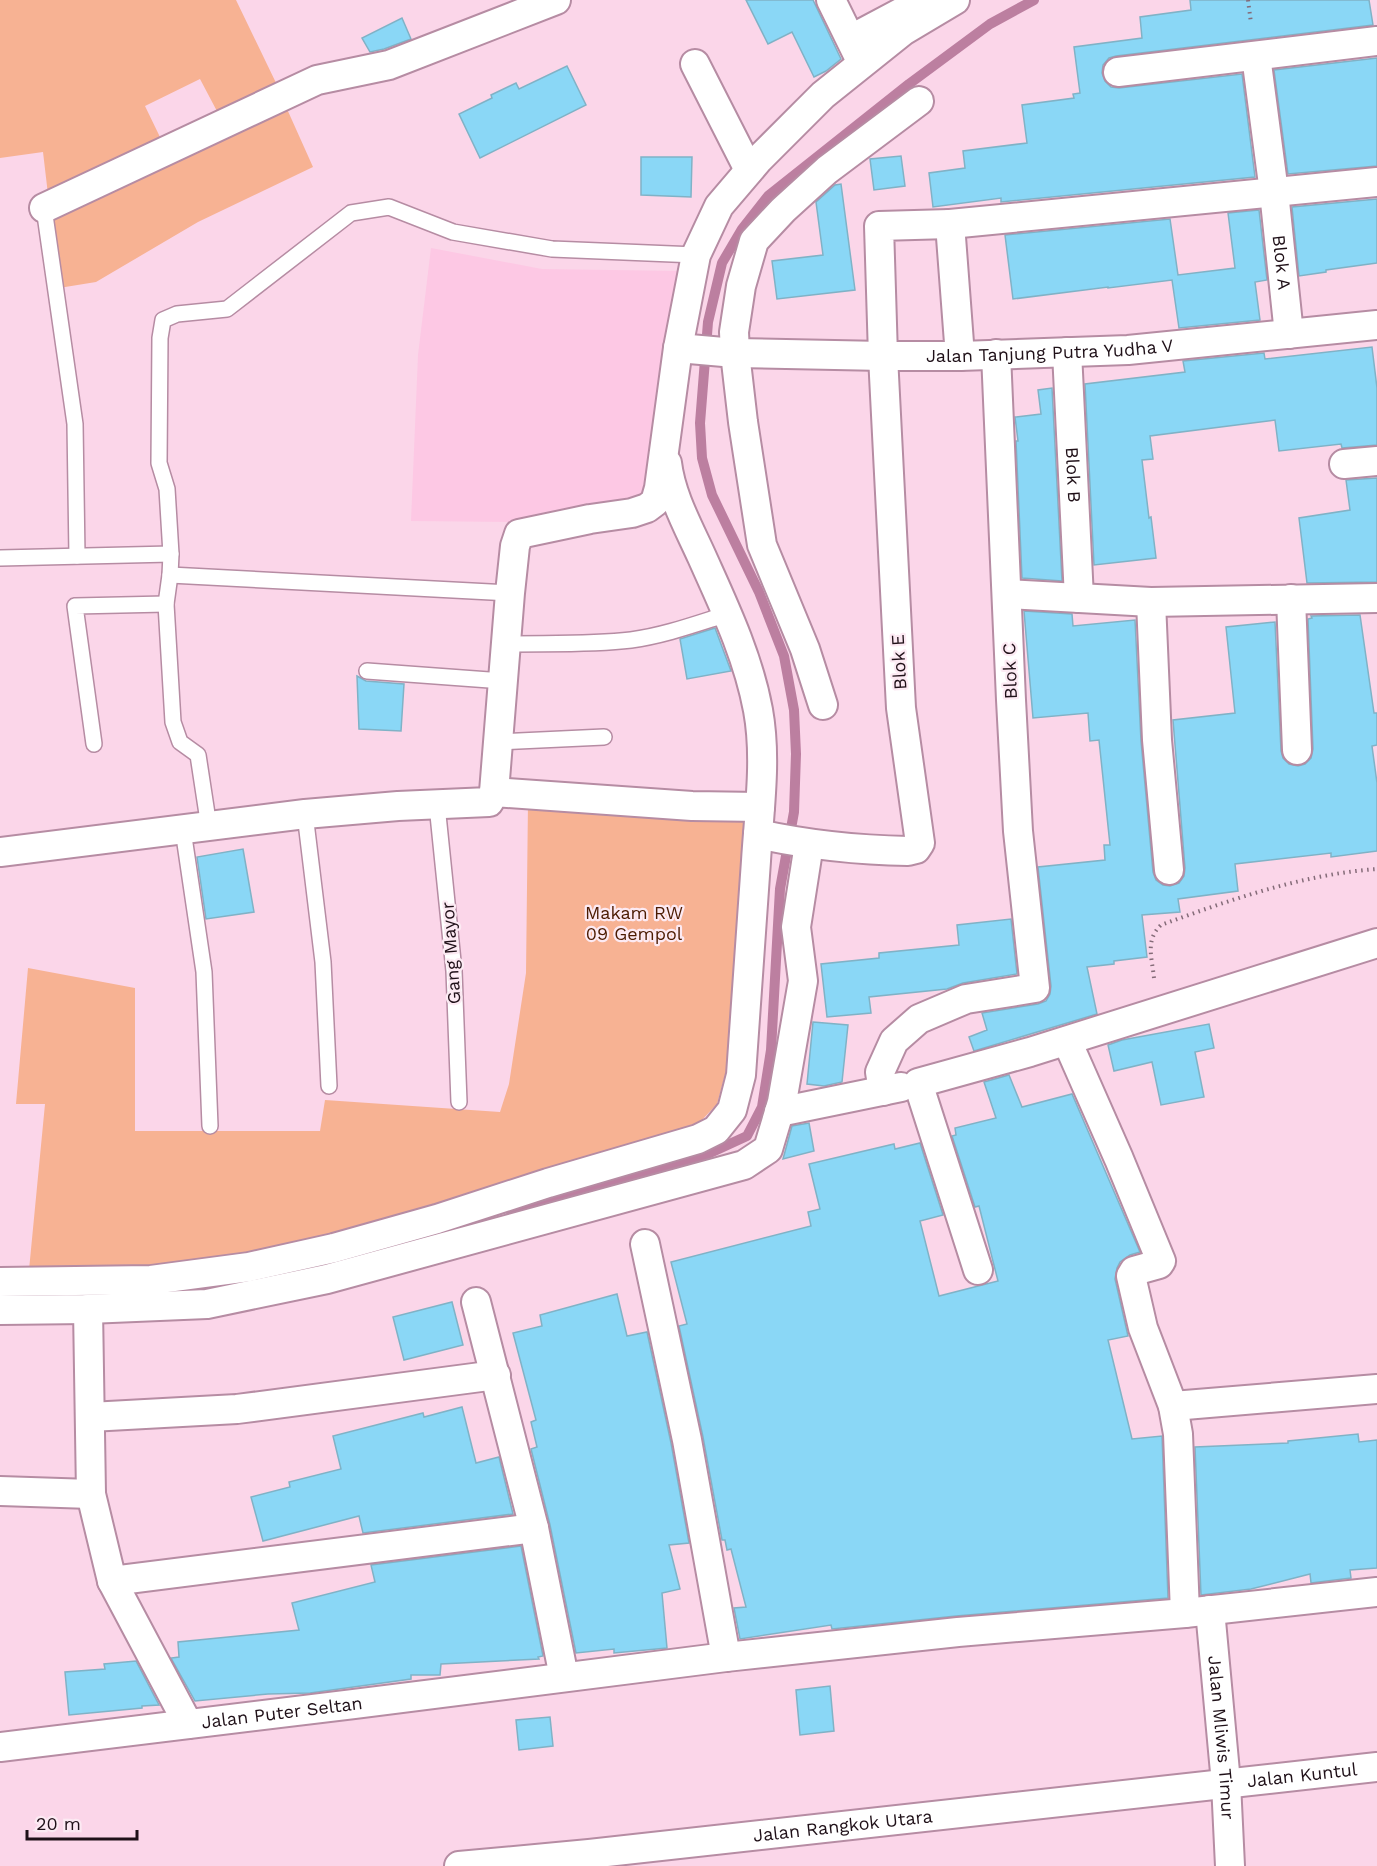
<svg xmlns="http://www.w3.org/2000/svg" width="1377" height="1866" font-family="'Work Sans',sans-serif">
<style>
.built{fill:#fdc8e4}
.green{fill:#f7b293}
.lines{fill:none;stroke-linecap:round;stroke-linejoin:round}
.stream{stroke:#bc7fa0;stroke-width:10}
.building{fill:#8ad7f6;stroke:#80b2c6;stroke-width:1.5}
.lane-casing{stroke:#b68ca3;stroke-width:18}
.street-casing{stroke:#b68ca3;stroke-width:32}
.path{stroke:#846b78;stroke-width:4;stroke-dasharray:1.5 4.5;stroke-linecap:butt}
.lane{stroke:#fff;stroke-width:15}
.street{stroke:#fff;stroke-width:28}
.labels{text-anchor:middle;stroke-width:4.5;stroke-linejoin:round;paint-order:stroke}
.street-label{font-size:18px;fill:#1f1018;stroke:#fceaf3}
.park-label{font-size:18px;fill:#4b1a00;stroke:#fceaf3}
</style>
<rect width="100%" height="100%" fill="#fbd6e9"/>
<path class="built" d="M 431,248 L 542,269 L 679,271 L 645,499 L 518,522 L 411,521 L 418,355 Z"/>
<g class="green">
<path d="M 0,0 L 236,0 L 278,87 L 219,115 L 200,79 L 145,106 L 173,164 L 287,109 L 313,167 L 198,222 L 96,282 L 59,288 L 43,152 L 0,158 Z"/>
<path d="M 528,802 L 746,816 L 729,1060 L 717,1104 L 700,1122 L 516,1183 L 324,1242 L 140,1271 L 29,1270 L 45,1104 L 16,1104 L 28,968 L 135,988 L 135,1131 L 320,1131 L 325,1100 L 500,1112 L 509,1084 L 526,973 Z"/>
</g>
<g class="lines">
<path class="stream" d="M 511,1215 L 659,1171 L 710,1153 L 747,1136 L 762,1107 L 771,1050 L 780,889 L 794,812 L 796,754 L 794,710 L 784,656 L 759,592 L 712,495 L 702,458 L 700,423 L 708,322 L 722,263 L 742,229 L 768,196 L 909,84 L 990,24 L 1034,0"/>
</g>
<g class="building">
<path d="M 746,0 L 813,0 L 841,59 L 826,71 L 814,77 L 792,32 L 768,44 Z"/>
<path d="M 1190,0 L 1369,0 L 1373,25 L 1116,56 L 1109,58 L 1103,65 L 1102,73 L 1105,81 L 1111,87 L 1119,88 L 1242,74 L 1255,177 L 1001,202 L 1001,198 L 933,207 L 929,173 L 965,168 L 963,151 L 1027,143 L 1022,105 L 1074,98 L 1073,94 L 1080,93 L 1074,47 L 1142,38 L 1140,17 L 1191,10 Z"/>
<path d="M 402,18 L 411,39 L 384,49 L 370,52 L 362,38 Z"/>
<path d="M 1377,58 L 1377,166 L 1288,174 L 1274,70 Z"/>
<path d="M 567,66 L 586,105 L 480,158 L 459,114 L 492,98 L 491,95 L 516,83 L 519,89 Z"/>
<path d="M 901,156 L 905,186 L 874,190 L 870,159 Z"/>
<path d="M 641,157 L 692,157 L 691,197 L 641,195 Z"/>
<path d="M 841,184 L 855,290 L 777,299 L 772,261 L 823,255 L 816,202 L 835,185 Z"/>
<path d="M 1377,199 L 1377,263 L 1326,270 L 1326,272 L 1299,276 L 1292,207 Z"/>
<path d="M 1259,210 L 1267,280 L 1255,282 L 1260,320 L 1179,328 L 1172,280 L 1108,288 L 1108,287 L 1013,299 L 1005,235 L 1170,219 L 1178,275 L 1235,268 L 1228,213 Z"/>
<path d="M 1372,347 L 1377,388 L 1377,445 L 1342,448 L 1341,444 L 1279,451 L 1275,420 L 1150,436 L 1153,459 L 1142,460 L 1149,518 L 1151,517 L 1156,558 L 1094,565 L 1085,384 L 1185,372 L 1183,361 L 1264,353 L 1265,359 Z"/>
<path d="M 1052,388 L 1062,581 L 1022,578 L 1016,441 L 1018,441 L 1015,417 L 1041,414 L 1038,390 Z"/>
<path d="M 1377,478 L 1377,582 L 1307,583 L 1299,518 L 1350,510 L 1346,480 Z"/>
<path d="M 1024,611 L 1072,614 L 1073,626 L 1135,620 L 1141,741 L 1153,872 L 1156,880 L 1163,885 L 1170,886 L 1179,883 L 1184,876 L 1185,868 L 1173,720 L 1235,713 L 1226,627 L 1275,622 L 1281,751 L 1283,758 L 1289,764 L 1298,766 L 1305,764 L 1311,758 L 1313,749 L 1308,619 L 1312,618 L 1311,616 L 1360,615 L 1374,713 L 1377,713 L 1377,745 L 1372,746 L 1377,783 L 1377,851 L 1331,857 L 1331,853 L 1235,864 L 1238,891 L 1178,899 L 1180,912 L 1142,915 L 1147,957 L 1114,961 L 1114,964 L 1087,967 L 1097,1014 L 974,1051 L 969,1037 L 987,1030 L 982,1013 L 1038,1004 L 1046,1001 L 1050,994 L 1051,986 L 1038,867 L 1105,860 L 1104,845 L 1110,845 L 1099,740 L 1090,741 L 1088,713 L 1033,718 Z"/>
<path d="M 715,628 L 731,671 L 687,679 L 680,639 Z"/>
<path d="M 357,676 L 366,681 L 404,684 L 401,731 L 359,729 Z"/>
<path d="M 243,849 L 254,912 L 206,919 L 197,857 Z"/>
<path d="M 1011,919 L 1017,974 L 963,983 L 947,989 L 869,997 L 871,1013 L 827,1017 L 821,964 L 879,958 L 879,953 L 959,945 L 957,925 Z"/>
<path d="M 813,1022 L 848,1025 L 842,1082 L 824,1086 L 807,1084 Z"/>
<path d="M 1209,1024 L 1214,1048 L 1195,1052 L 1204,1097 L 1161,1105 L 1152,1062 L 1114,1071 L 1108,1045 L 1122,1040 Z"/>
<path d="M 1009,1075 L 1022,1107 L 1072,1094 L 1140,1252 L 1130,1255 L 1120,1262 L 1117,1268 L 1115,1279 L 1128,1336 L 1108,1340 L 1132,1439 L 1162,1436 L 1168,1598 L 956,1616 L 832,1629 L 831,1625 L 740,1639 L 734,1608 L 746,1607 L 731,1549 L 727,1550 L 725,1540 L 722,1540 L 703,1437 L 679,1326 L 687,1324 L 671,1262 L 811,1226 L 808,1212 L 820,1209 L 809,1164 L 894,1144 L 895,1149 L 920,1143 L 943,1215 L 920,1221 L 939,1296 L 998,1281 L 979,1206 L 975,1207 L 952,1136 L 956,1135 L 955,1128 L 996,1118 L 984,1082 Z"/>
<path d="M 809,1123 L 814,1151 L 783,1159 L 792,1126 Z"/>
<path d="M 617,1294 L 627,1336 L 647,1332 L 671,1443 L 689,1543 L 669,1545 L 680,1589 L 662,1593 L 667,1648 L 614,1653 L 614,1649 L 576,1653 L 550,1525 L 531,1449 L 537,1447 L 531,1422 L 536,1420 L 513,1333 L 542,1326 L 540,1315 Z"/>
<path d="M 452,1302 L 463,1345 L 404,1360 L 393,1317 Z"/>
<path d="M 462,1407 L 476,1463 L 499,1457 L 513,1514 L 363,1533 L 359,1516 L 263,1541 L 251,1497 L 290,1487 L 289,1482 L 341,1469 L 333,1436 L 423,1413 L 424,1417 Z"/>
<path d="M 1358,1434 L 1359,1442 L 1377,1440 L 1377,1568 L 1350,1570 L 1351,1578 L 1311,1583 L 1310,1574 L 1251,1589 L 1201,1595 L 1195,1447 L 1288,1443 L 1288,1441 Z"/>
<path d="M 521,1546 L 543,1656 L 538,1657 L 539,1659 L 441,1664 L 440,1675 L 411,1675 L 411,1679 L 310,1693 L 268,1694 L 195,1701 L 171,1658 L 179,1657 L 178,1642 L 299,1630 L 292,1603 L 375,1582 L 371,1565 Z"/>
<path d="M 136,1661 L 159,1705 L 142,1706 L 142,1708 L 69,1715 L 65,1672 L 105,1669 L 104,1664 Z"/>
<path d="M 830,1686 L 834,1731 L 800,1735 L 796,1690 Z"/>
<path d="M 550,1717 L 553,1746 L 519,1750 L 516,1720 Z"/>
</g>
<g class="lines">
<g class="lane-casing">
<g id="lane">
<path d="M 44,208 L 75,424 L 77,556"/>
<path d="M 0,558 L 171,554"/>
<path d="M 170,575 L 510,593"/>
<path d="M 506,644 C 547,643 590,645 631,640 C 660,636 687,627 715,618"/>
<path d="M 367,671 L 503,681"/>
<path d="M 497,742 L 604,737"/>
<path d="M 94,744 L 75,606 L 166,604"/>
<path d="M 437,805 L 454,971 L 459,1102"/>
<path d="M 305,814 L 323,962 L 329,1086"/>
<path d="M 209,827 L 198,755 L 180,742 L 173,722 L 166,604 L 170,575 L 171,554 L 167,489 L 159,463 L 160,338 L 163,320 L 177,314 L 227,309 L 351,213 L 389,207 L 453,232 L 552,249 L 696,255"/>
<path d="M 183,830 L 204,972 L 210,1126"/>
</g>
</g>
<g class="street-casing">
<g id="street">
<path d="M 831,0 L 858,55"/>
<path d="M 851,39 L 917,4"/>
<path id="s1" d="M 1256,56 L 1274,192 L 1289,334"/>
<path d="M 695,64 L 749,170"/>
<path d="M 1118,72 L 1377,41"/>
<path d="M 44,208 L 317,80 L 389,65 L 556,0"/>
<path id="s2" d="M 678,348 L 735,353 L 883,356 L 960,356 L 1128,350 L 1377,325"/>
<path id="s3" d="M 1067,352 L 1079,598"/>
<path d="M 960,356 L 950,224 L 1377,182"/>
<path d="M 1344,464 L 1377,461"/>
<path d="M 1007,594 L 1151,602"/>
<path d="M 1291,599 L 1297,750"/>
<path d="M 823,705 L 805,649 L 762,545 L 743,422 L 735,353 L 734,332 L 741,286 L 754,241 L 783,210 L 827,170 L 919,101"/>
<path d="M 494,792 L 692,806 L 760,807"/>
<path d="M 758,834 C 808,845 857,850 908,851 L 916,849 L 920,843 L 901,708 L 883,356 L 879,226 L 950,224"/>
<path d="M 0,852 L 305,814 L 398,806 L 489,802 L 494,792 L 510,593 L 515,546 L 519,534 L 590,519 L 632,513 L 647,508 L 655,502 L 659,488 L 678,348 L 696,255 L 719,206 L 759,159 L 823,95 L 903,31 L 955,0"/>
<path d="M 1169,870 L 1157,740 L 1151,602 L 1377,598"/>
<path d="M 1067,1041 L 1119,1159 L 1161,1261 L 1159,1264 L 1134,1271 L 1131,1276 L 1143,1328 L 1173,1406 L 1178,1434 L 1185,1613"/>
<path d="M 883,1091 L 880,1072 L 894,1041 L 919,1019 L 966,999 L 1035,988 L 1018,831 L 1011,700 L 996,354"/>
<path d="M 779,1112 L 901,1087"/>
<path d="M 645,1244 L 687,1440 L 726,1657"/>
<path d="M 978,1270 L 918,1083 L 1030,1052 L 1377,943"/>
<path d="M 0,1282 L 151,1280 L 249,1267 L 334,1248 L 437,1219 L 548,1183 L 698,1139 L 716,1130 L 732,1110 L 741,1075 C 746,1003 751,932 756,861 C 759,811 767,759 758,710 C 748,656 724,606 702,557 C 688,526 671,496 667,463"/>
<path d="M 476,1302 L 534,1528 L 564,1677"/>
<path d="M 88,1309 L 91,1494 L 112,1581 L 188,1724"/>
<path d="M 0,1310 L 88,1309 L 207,1304 L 327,1279 L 744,1165 L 768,1149 L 782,1102 L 803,981 L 796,927 L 809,844"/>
<path d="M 1173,1406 L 1377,1389"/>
<path d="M 90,1417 L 237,1409 L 496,1375"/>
<path d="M 0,1491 L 91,1494"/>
<path d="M 112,1581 L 534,1528"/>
<path id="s4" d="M 1210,1610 L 1226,1783 L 1230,1866"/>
<path id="s5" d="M 0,1747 L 354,1704 L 726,1657 L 958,1632 L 1185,1613 L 1377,1592"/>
<path id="s6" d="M 459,1866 L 589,1854 L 1377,1767"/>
</g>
</g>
<g class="path">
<path d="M 1248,0 L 1251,23"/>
<path d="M 1154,978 C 1152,958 1145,940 1161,925 C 1229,900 1304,874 1377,869"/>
</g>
<use href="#lane" class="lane"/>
<use href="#street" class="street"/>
</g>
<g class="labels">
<g class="street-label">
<text dy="6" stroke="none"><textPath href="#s1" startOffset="208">Blok A</textPath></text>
<text dy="6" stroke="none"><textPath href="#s2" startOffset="372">Jalan Tanjung Putra Yudha V</textPath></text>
<text dy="6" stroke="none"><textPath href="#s3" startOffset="123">Blok B</textPath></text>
<text transform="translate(899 662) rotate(-93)" y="6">Blok E</text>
<text transform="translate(1010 671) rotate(-92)" y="6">Blok C</text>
<text transform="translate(451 953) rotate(-94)" y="6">Gang Mayor</text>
<text dy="6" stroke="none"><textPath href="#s5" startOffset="284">Jalan Puter Seltan</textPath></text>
<text dy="6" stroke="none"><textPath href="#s4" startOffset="128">Jalan Mliwis Timur</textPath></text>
<text dy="6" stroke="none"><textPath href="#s6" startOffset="848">Jalan Kuntul</textPath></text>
<text dy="6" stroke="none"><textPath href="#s6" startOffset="386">Jalan Rangkok Utara</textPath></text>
</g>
<g class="park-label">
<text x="634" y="919">Makam RW<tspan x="634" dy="21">09 Gempol</tspan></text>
</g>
</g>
<path d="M27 1830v9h110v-9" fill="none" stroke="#1f1018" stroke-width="3"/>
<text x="36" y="1830" font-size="18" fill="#1f1018" stroke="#fceaf3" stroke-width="4.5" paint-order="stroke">20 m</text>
</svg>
